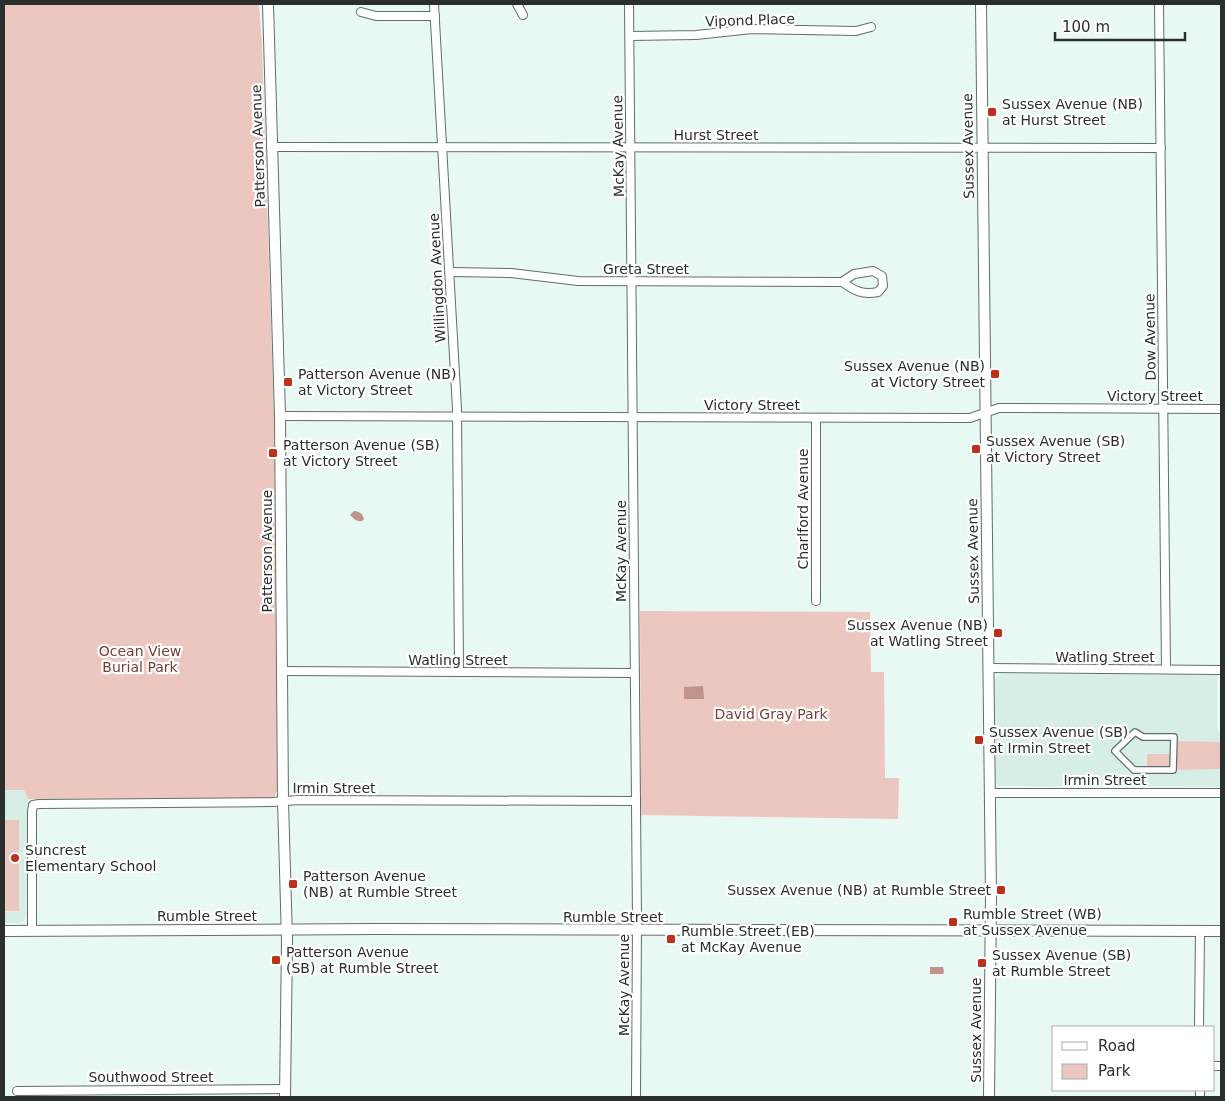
<svg xmlns="http://www.w3.org/2000/svg" width="1225" height="1101" font-family="'DejaVu Sans',sans-serif">
<style>
.built{fill:#d6eee6}
.green{fill:#ecc7c0}
.water{fill:#c1948b}
.lines{fill:none;stroke-linecap:round;stroke-linejoin:round}
.pedestrian-casing{stroke:#606e69;stroke-width:8}
.minor-casing{stroke:#606e69;stroke-width:10}
.tertiary-casing{stroke:#606e69;stroke-width:12}
.pedestrian{stroke:#fff;stroke-width:5.5}
.minor{stroke:#fff;stroke-width:8}
.tertiary{stroke:#fff;stroke-width:10}
.poi-dot{fill:#bd311b;stroke:#fff;stroke-width:2}
.labels{text-anchor:middle;stroke-width:4.5;stroke-linejoin:round;paint-order:stroke}
.street-label{font-size:14px;fill:#2a2f2d;stroke:#fff}
.poi-label{font-size:14px;fill:#2a2f2d;stroke:#fff;text-anchor:start}
.park-label{font-size:14px;fill:#793d32;stroke:#fff}
</style>
<rect width="100%" height="100%" fill="#e8f8f2"/>
<g class="built">
<path d="M 1002,674 L 1217,675 L 1217,731 L 1221,732 L 1221,787 L 1000,786 L 997,784 L 996,781 L 995,680 L 997,676 Z"/>
<path d="M 4,790 L 24,790 L 28,799 L 26,917 L 23,922 L 18,923 L 4,923 Z"/>
</g>
<g class="green">
<path d="M 4,4 L 259,4 L 262,46 L 274,415 L 277,790 L 275,796 L 271,798 L 28,799 L 24,790 L 4,790 Z"/>
<path d="M 640,611 L 870,612 L 871,672 L 884,672 L 885,778 L 899,778 L 898,819 L 641,815 Z"/>
<path d="M 1179,741 L 1221,742 L 1221,769 L 1176,770 L 1176,744 Z"/>
<rect x="1147" y="754" width="26" height="16"/>
<rect x="4" y="820" width="15" height="91"/>
</g>
<g class="water">
<path d="M 354,511 C 359,511 363,514 364,519 L 362,521 C 356,522 353,518 350,515 Z"/>
<path d="M 703,686 L 704,699 L 684,699 L 684,687 Z"/>
<path d="M 930,967 L 943,967 L 944,972 L 943,974 L 930,974 Z"/>
</g>
<g class="lines">
<g class="pedestrian-casing">
<path id="pedestrian" d="M 1135,732 L 1143,737 L 1174,737 L 1173,770 L 1134,770 L 1115,751 Z"/>
</g>
<g class="minor-casing">
<g id="minor">
<path d="M 434,4 L 457,409 L 459,672"/>
<path d="M 517,4 L 523,15"/>
<path d="M 629,4 L 637,919 L 636,1097"/>
<path d="M 1159,4 L 1166,669"/>
<path d="M 361,12 L 376,16 L 435,16"/>
<path d="M 630,36 L 696,35 L 752,29 L 856,31 L 871,27"/>
<path d="M 271,147 L 1161,148"/>
<path d="M 450,272 L 511,273 L 578,281 L 842,282 C 855,291 862,295 878,292 L 883,286 L 882,276 L 873,271 L 854,274 L 842,282"/>
<path d="M 280,416 L 970,418 L 999,408 L 1221,409"/>
<path d="M 816,418 L 816,601"/>
<path d="M 988,668 L 1221,670"/>
<path d="M 282,671 L 635,673"/>
<path d="M 989,793 L 1221,793"/>
<path d="M 32,931 L 32,811 L 33,805 L 39,804 L 272,802 L 298,800 L 636,801"/>
<path d="M 1199,1027 L 1200,931"/>
<path d="M 1214,1066 L 1221,1066"/>
<path d="M 1200,1090 L 1200,1097"/>
<path d="M 17,1091 L 285,1089"/>
</g>
</g>
<g class="tertiary-casing">
<g id="tertiary">
<path d="M 268,4 L 280,416 L 283,801 L 287,940 L 285,1097"/>
<path d="M 981,4 L 991,896 L 989,1097"/>
<path d="M 4,931 L 376,929 L 1221,931"/>
</g>
</g>
<use href="#pedestrian" class="pedestrian"/>
<use href="#minor" class="minor"/>
<use href="#tertiary" class="tertiary"/>
</g>
<g class="poi-dot">
<rect x="987" y="107" width="10" height="10" rx="2.5"/>
<rect x="990" y="369" width="10" height="10" rx="2.5"/>
<rect x="283" y="377" width="10" height="10" rx="2.5"/>
<rect x="971" y="444" width="10" height="10" rx="2.5"/>
<rect x="268" y="448" width="10" height="10" rx="2.5"/>
<rect x="993" y="628" width="10" height="10" rx="2.5"/>
<rect x="974" y="735" width="10" height="10" rx="2.5"/>
<circle cx="15" cy="858" r="5"/>
<rect x="288" y="879" width="10" height="10" rx="2.5"/>
<rect x="996" y="885" width="10" height="10" rx="2.5"/>
<rect x="948" y="917" width="10" height="10" rx="2.5"/>
<rect x="666" y="934" width="10" height="10" rx="2.5"/>
<rect x="271" y="955" width="10" height="10" rx="2.5"/>
<rect x="977" y="958" width="10" height="10" rx="2.5"/>
</g>
<g class="labels">
<g class="street-label">
<text transform="translate(750 20) rotate(-2)" y="5">Vipond Place</text>
<text x="716" y="140">Hurst Street</text>
<text transform="translate(258 146) rotate(-92)" y="5">Patterson Avenue</text>
<text transform="translate(618 146) rotate(-91)" y="5">McKay Avenue</text>
<text transform="translate(968 146) rotate(-91)" y="5">Sussex Avenue</text>
<text x="646" y="274">Greta Street</text>
<text transform="translate(437 278) rotate(-93)" y="5">Willingdon Avenue</text>
<text transform="translate(1150 337) rotate(-91)" y="5">Dow Avenue</text>
<text x="1155" y="401">Victory Street</text>
<text x="752" y="410">Victory Street</text>
<text transform="translate(803 509) rotate(-90)" y="5">Charlford Avenue</text>
<text transform="translate(267 551) rotate(-90)" y="5">Patterson Avenue</text>
<text transform="translate(621 551) rotate(-90)" y="5">McKay Avenue</text>
<text transform="translate(973 551) rotate(-91)" y="5">Sussex Avenue</text>
<text x="1105" y="662">Watling Street</text>
<text x="458" y="665">Watling Street</text>
<text x="1105" y="785">Irmin Street</text>
<text x="334" y="793">Irmin Street</text>
<text x="207" y="921">Rumble Street</text>
<text x="613" y="922">Rumble Street</text>
<text transform="translate(624 985) rotate(-90)" y="5">McKay Avenue</text>
<text transform="translate(976 1030) rotate(-90)" y="5">Sussex Avenue</text>
<text x="151" y="1082">Southwood Street</text>
</g>
<g class="poi-label">
<text x="1002" y="109">Sussex Avenue (NB)<tspan x="1002" dy="16">at Hurst Street</tspan></text>
<text x="985" y="371" text-anchor="end">Sussex Avenue (NB)<tspan x="985" dy="16">at Victory Street</tspan></text>
<text x="298" y="379">Patterson Avenue (NB)<tspan x="298" dy="16">at Victory Street</tspan></text>
<text x="986" y="446">Sussex Avenue (SB)<tspan x="986" dy="16">at Victory Street</tspan></text>
<text x="283" y="450">Patterson Avenue (SB)<tspan x="283" dy="16">at Victory Street</tspan></text>
<text x="988" y="630" text-anchor="end">Sussex Avenue (NB)<tspan x="988" dy="16">at Watling Street</tspan></text>
<text x="989" y="737">Sussex Avenue (SB)<tspan x="989" dy="16">at Irmin Street</tspan></text>
<text x="25" y="855">Suncrest<tspan x="25" dy="16">Elementary School</tspan></text>
<text x="303" y="881">Patterson Avenue<tspan x="303" dy="16">(NB) at Rumble Street</tspan></text>
<text x="991" y="895" text-anchor="end">Sussex Avenue (NB) at Rumble Street</text>
<text x="963" y="919">Rumble Street (WB)<tspan x="963" dy="16">at Sussex Avenue</tspan></text>
<text x="681" y="936">Rumble Street (EB)<tspan x="681" dy="16">at McKay Avenue</tspan></text>
<text x="286" y="957">Patterson Avenue<tspan x="286" dy="16">(SB) at Rumble Street</tspan></text>
<text x="992" y="960">Sussex Avenue (SB)<tspan x="992" dy="16">at Rumble Street</tspan></text>
</g>
<g class="park-label">
<text x="140" y="656">Ocean View<tspan x="140" dy="16">Burial Park</tspan></text>
<text x="771" y="719">David Gray Park</text>
</g>
</g>
<rect width="1225" height="1101" fill="none" stroke="#2a2f2d" stroke-width="10"/>
<rect x="1052" y="1026" width="162" height="65" fill="#ffffff" stroke="#aaacab"/>
<rect x="1062" y="1042" width="25" height="8" fill="#ffffff" stroke="#aaacab"/>
<text x="1098" y="1051" font-size="15" fill="#2a2f2d">Road</text>
<rect x="1062" y="1064" width="25" height="15" fill="#ecc7c0" stroke="#aaacab"/>
<text x="1098" y="1076" font-size="15" fill="#2a2f2d">Park</text>
<path d="M1055 32v8h130v-8" fill="none" stroke="#2a2f2d" stroke-width="2.5"/>
<text x="1062" y="32" font-size="15" fill="#2a2f2d" stroke="#ffffff" stroke-width="4" paint-order="stroke">100 m</text>
</svg>
